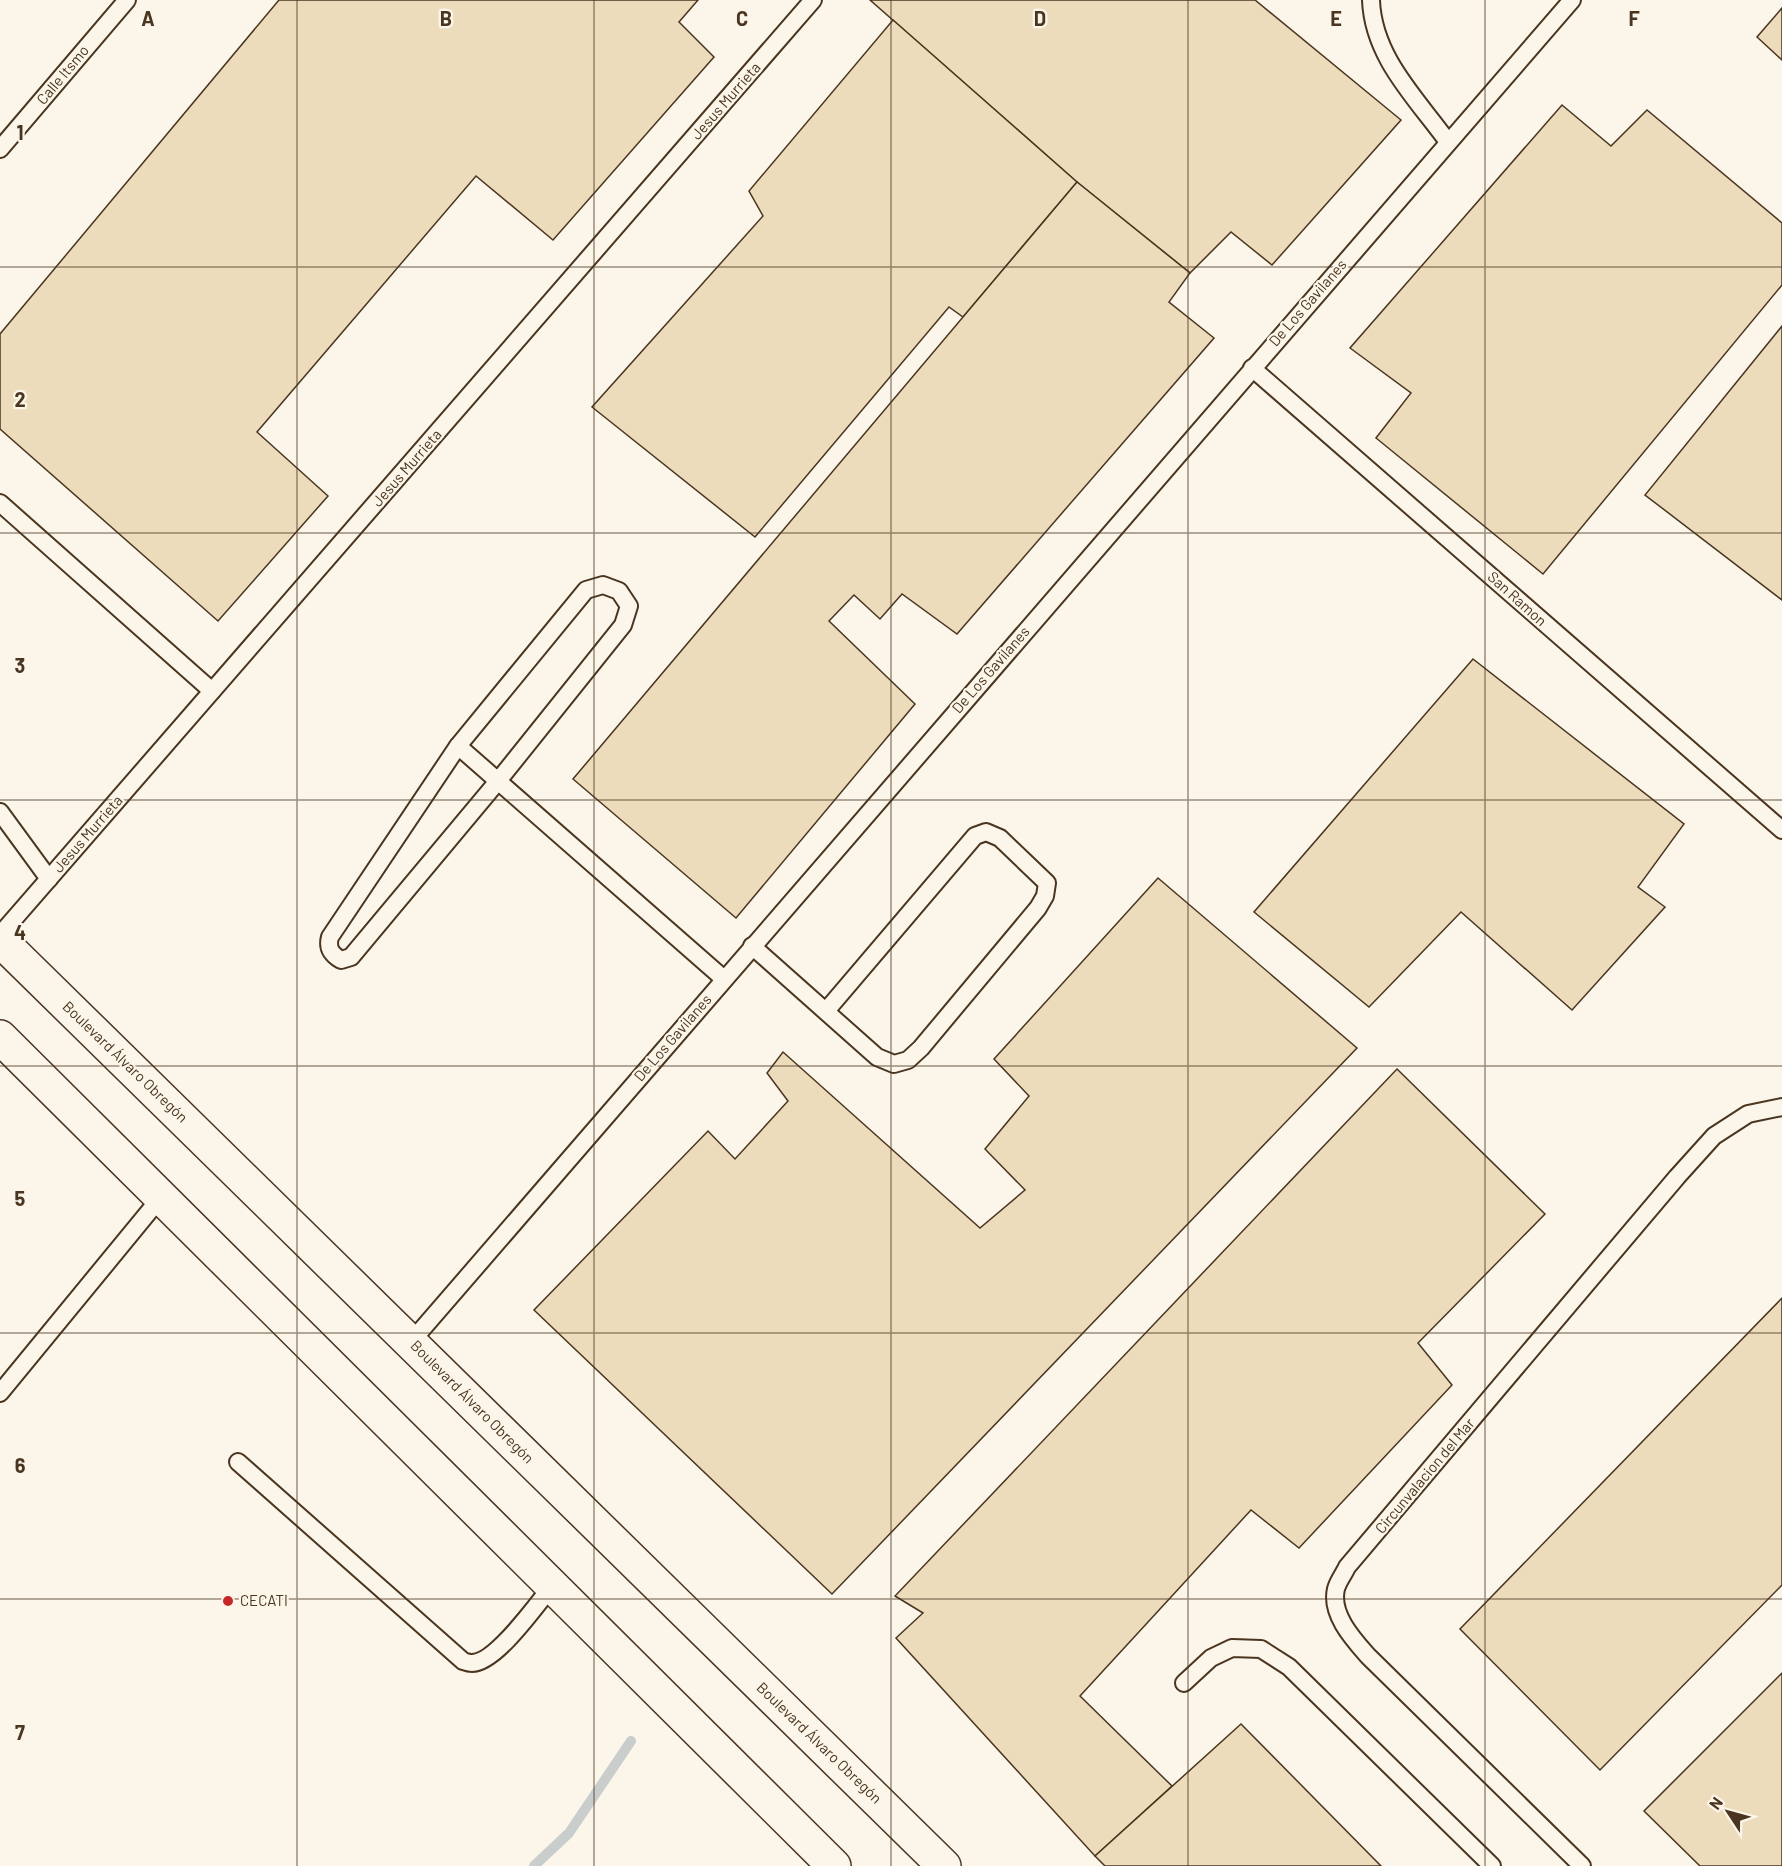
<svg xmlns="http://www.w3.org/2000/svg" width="1782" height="1866" font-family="Barlow,sans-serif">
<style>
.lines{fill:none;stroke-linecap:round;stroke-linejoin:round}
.stream{stroke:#c9cecd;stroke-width:10}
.building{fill:#ecdcbc;stroke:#4a3520;stroke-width:1.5}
.service-casing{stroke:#4a3520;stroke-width:20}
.trunk-casing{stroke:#4a3520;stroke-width:36}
.service{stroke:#fbf6e9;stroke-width:16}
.trunk{stroke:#fbf6e9;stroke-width:33}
.grid{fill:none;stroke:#4a3520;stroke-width:1.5;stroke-opacity:0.55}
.poi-dot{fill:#c62828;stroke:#fbf6e9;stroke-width:2}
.labels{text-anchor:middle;stroke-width:4.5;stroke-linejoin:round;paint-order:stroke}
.street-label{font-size:15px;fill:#4a3520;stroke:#fbf6e9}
.poi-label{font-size:15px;fill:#4a3520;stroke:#fbf6e9;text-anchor:start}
.grid-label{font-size:20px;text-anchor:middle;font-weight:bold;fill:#4a3520;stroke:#fbf6e9;stroke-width:4.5;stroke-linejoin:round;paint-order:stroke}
</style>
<rect width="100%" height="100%" fill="#fbf6e9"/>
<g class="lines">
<path class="stream" d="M 534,1866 L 569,1833 L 631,1741"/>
</g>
<g class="building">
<path d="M 279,0 L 698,0 L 679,22 L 714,57 L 553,240 L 476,176 L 257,432 L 328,496 L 218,621 L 0,429 L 0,334 Z"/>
<path d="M 870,0 L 1255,0 L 1401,120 L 1272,265 L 1231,232 L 1190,273 L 1077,182 Z"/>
<path d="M 1782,8 L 1782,60 L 1757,37 Z"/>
<path d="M 893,20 L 1077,182 L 963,317 L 949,307 L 755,537 L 592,407 L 763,216 L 749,191 Z"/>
<path d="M 1562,105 L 1611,146 L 1647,110 L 1782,223 L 1782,285 L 1543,574 L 1376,438 L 1411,393 L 1350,348 Z"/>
<path d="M 1077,182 L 1190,273 L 1169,302 L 1214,338 L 957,634 L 902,594 L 880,619 L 854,595 L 829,621 L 915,704 L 736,918 L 573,779 Z"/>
<path d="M 1782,326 L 1782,600 L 1645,495 Z"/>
<path d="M 1473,659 L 1684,824 L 1638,887 L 1665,907 L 1572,1010 L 1461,912 L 1369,1007 L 1254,912 Z"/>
<path d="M 1158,878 L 1357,1048 L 832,1594 L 534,1310 L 708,1131 L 735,1159 L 788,1101 L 767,1073 L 783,1052 L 980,1228 L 1025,1190 L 985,1149 L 1029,1096 L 994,1059 Z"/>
<path d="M 1397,1069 L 1545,1214 L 1418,1343 L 1452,1385 L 1299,1548 L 1251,1510 L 1080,1696 L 1172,1786 L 1095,1856 L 896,1638 L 923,1613 L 895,1596 Z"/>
<path d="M 1782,1298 L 1782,1585 L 1600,1770 L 1460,1629 Z"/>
<path d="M 1782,1673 L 1782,1866 L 1700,1866 L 1644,1811 Z"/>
<path d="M 1241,1724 L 1381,1866 L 1105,1866 L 1095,1856 Z"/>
</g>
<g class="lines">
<g class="service-casing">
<g id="service">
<path d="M 1371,0 C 1373,57 1416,98 1448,142"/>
<path d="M 0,149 L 127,0"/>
<path d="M 1252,368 L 1782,830"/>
<path d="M 0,503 L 212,691"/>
<path d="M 603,585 L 619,591 L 629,606 L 623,625 L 498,781 L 351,957 L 341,960 C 331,954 327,948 330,937 L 458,746 L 586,590 Z"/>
<path d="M 458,746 L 724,979"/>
<path d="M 0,812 L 49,879"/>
<path d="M 0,935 L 813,0"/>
<path d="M 752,946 L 877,1057 L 894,1064 L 908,1060 L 921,1048 L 1038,908 L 1045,896 L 1047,883 L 1000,838 L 986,832 L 975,836 L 826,1011"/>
<path d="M 411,1342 L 1572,0"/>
<path d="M 0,1393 L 161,1197"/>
<path d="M 238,1462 L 463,1661 C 466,1662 469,1663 472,1663 C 496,1663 537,1604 552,1586"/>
<path d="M 1184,1683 L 1211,1658 L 1232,1648 L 1261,1649 L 1289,1667 L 1492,1866"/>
<path d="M 1582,1866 L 1368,1656 C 1353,1639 1330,1614 1336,1589 C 1338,1581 1344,1574 1347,1567 L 1677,1177 L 1714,1136 L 1748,1114 L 1782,1107"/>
</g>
</g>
<g class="trunk-casing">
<g id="trunk">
<path d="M 0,940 L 944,1866"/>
<path d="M 0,1037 L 834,1866"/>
</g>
</g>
<use href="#service" class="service"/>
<use href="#trunk" class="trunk"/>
</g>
<path class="grid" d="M 297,0 L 297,1866M 594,0 L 594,1866M 891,0 L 891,1866M 1188,0 L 1188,1866M 1485,0 L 1485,1866M 0,267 L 1782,267M 0,533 L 1782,533M 0,800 L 1782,800M 0,1066 L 1782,1066M 0,1333 L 1782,1333M 0,1599 L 1782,1599"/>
<circle class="poi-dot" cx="228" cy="1601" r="6"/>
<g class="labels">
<g class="street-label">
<text transform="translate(63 75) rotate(-50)" y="5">Calle Itsmo</text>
<text transform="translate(726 101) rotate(-49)" y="5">Jesus Murrieta</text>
<text transform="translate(1308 303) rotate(-49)" y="5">De Los Gavilanes</text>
<text transform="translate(407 468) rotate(-49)" y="5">Jesus Murrieta</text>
<text transform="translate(1517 599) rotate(42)" y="5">San Ramon</text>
<text transform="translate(991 670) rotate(-49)" y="5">De Los Gavilanes</text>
<text transform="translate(88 834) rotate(-49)" y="5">Jesus Murrieta</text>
<text transform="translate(673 1038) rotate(-49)" y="5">De Los Gavilanes</text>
<text transform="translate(125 1062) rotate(44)" y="5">Boulevard Álvaro Obregón</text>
<text transform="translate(472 1402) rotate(45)" y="5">Boulevard Álvaro Obregón</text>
<text transform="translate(1425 1476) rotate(-50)" y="5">Circunvalacion del Mar</text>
<text transform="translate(819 1743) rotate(44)" y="5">Boulevard Álvaro Obregón</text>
</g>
<g class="poi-label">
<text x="240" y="1606">CECATI</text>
</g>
</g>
<g class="grid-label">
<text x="148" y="26">A</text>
<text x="446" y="26">B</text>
<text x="742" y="26">C</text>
<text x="1040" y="26">D</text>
<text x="1336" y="26">E</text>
<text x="1634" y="26">F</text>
<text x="20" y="140">1</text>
<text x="20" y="407">2</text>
<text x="20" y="673">3</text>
<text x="20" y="940">4</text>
<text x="20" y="1206">5</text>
<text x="20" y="1473">6</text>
<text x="20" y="1740">7</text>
</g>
<g transform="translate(1728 1812) rotate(306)" stroke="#fbf6e9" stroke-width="4.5" paint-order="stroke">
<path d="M0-4.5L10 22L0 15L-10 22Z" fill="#4a3520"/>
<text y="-9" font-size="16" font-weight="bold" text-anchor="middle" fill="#4a3520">N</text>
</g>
</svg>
